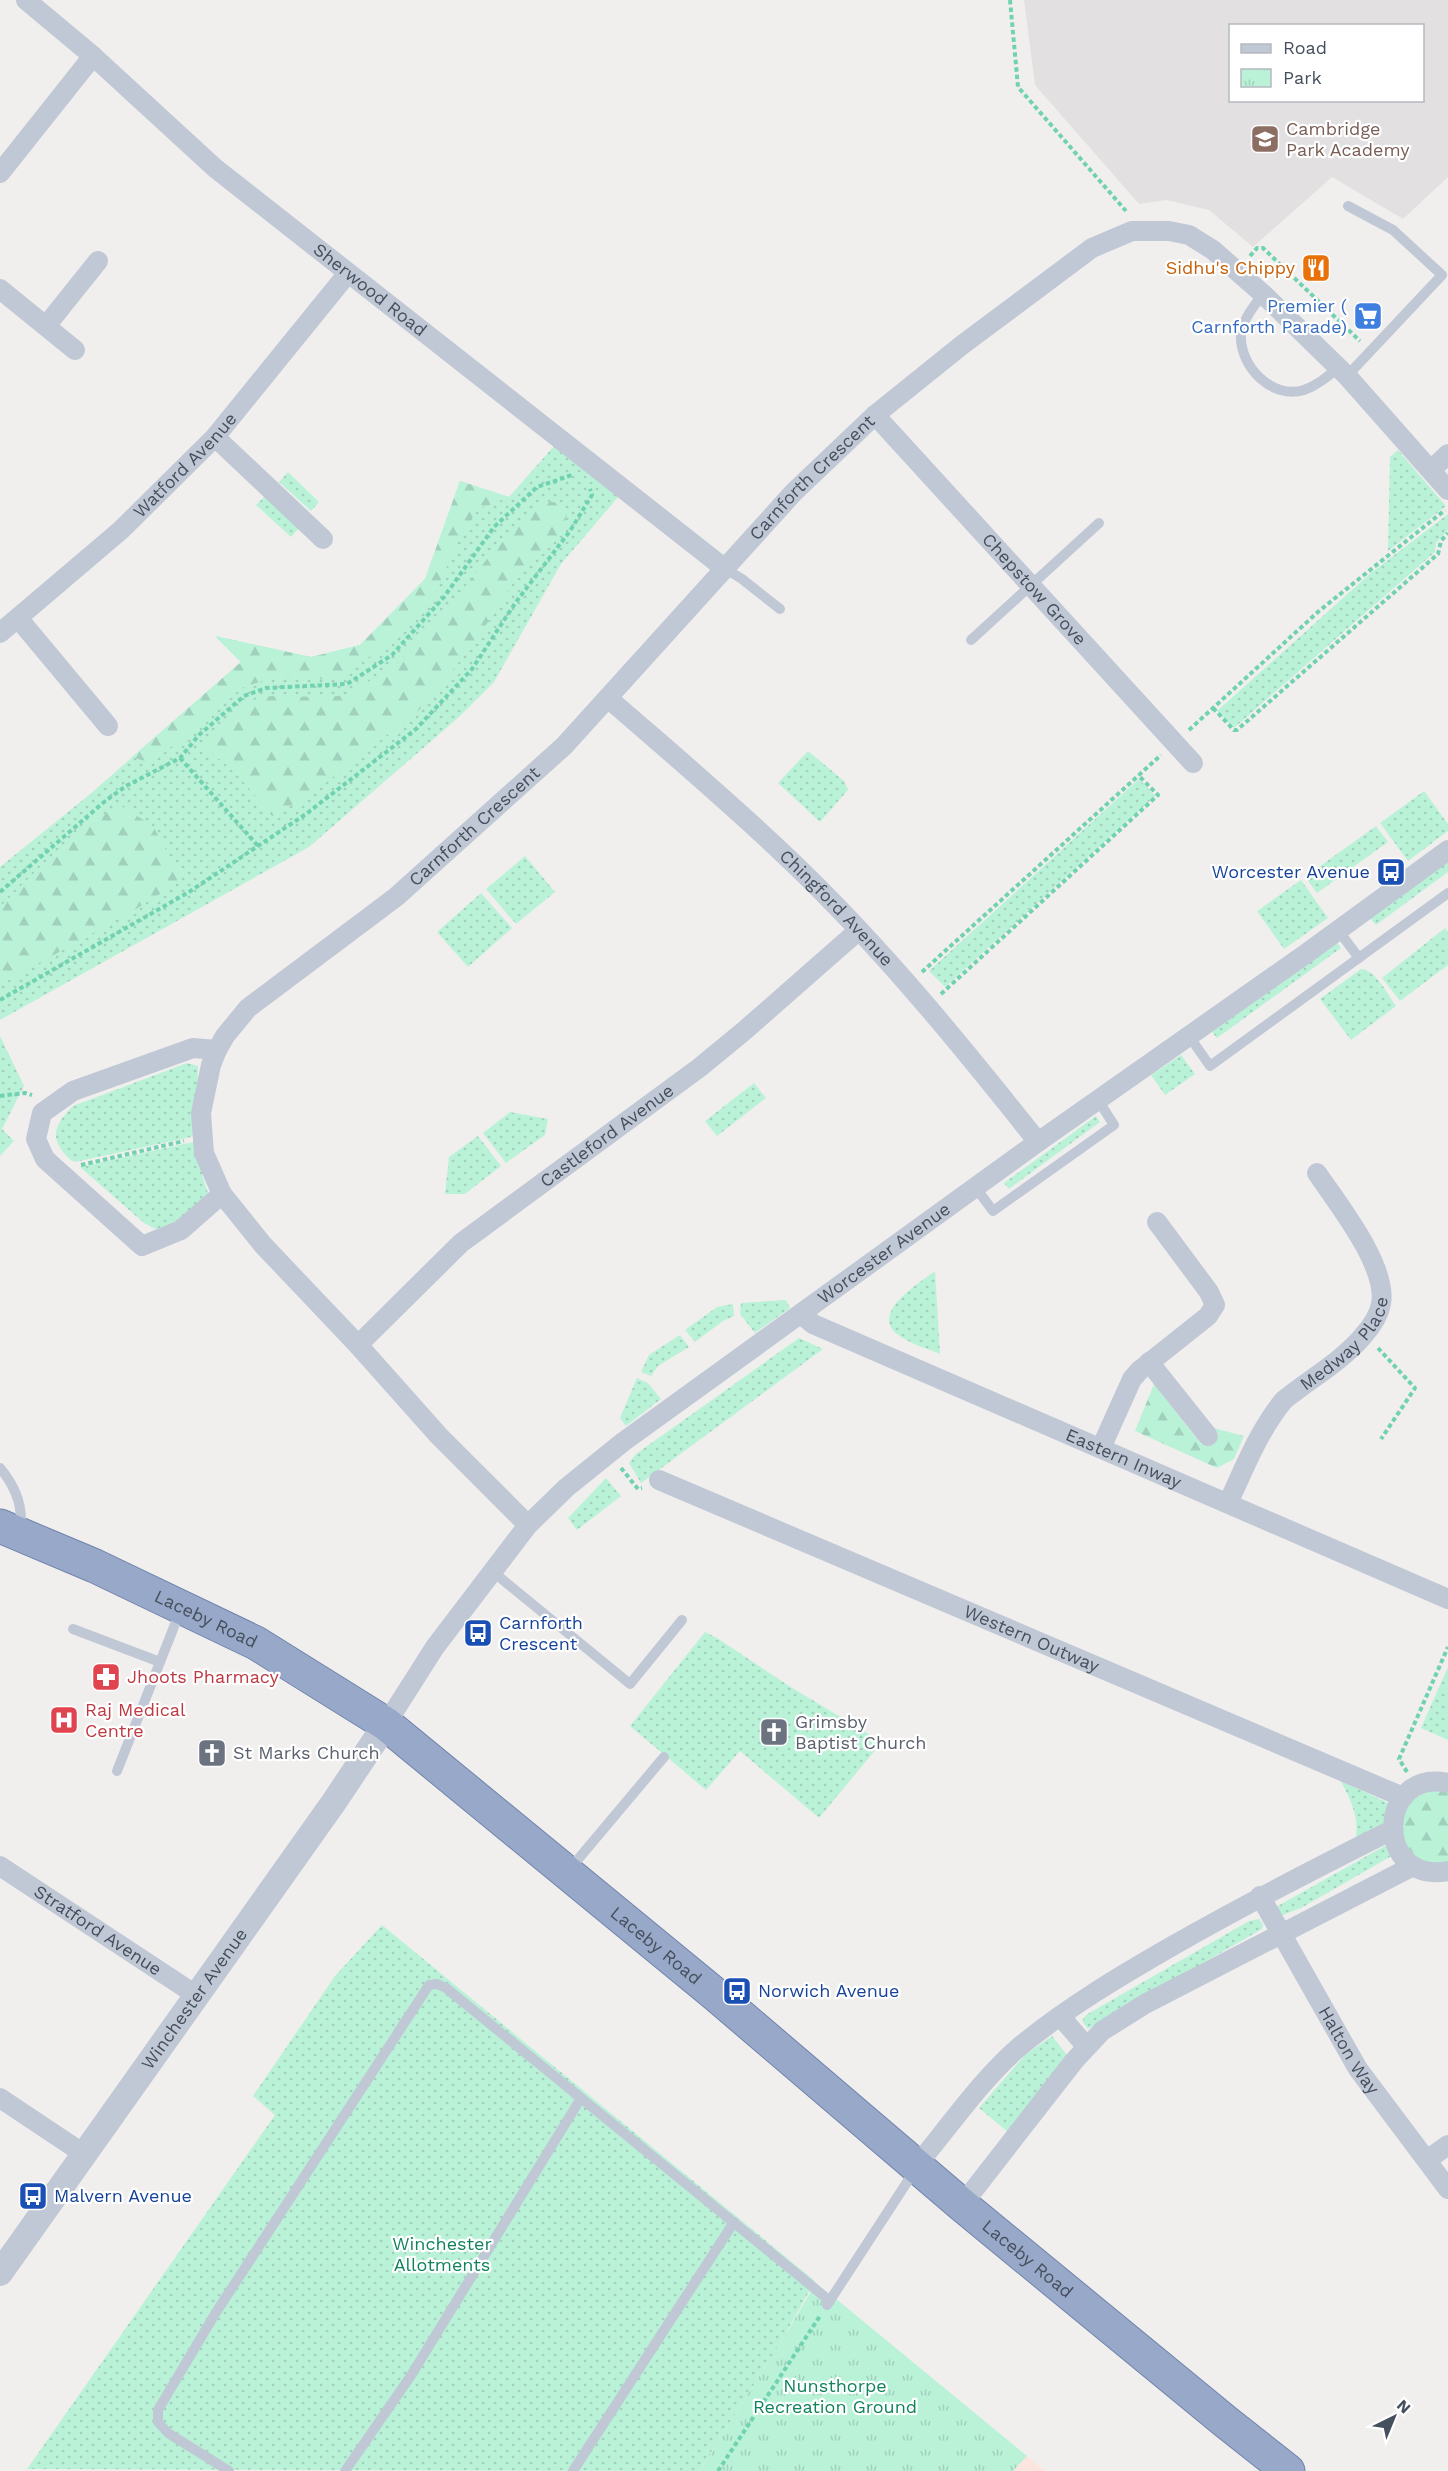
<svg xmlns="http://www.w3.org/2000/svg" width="1448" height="2471" font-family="'Work Sans',sans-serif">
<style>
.education{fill:#e2e0e0;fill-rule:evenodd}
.medical{fill:#fce5de}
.grass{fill:url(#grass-dots)}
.forest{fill:url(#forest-firs)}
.park{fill:url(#park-tufts)}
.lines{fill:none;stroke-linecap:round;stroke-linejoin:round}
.trunk-casing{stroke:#6f83ac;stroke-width:35}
.path{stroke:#70d2b0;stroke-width:4;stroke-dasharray:4.5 3;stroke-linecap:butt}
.service{stroke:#c1c8d5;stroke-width:10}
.minor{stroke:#c1c8d5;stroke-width:20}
.tertiary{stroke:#c1c8d5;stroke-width:26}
.trunk{stroke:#98a8c8;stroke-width:33}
.labels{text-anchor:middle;stroke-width:4.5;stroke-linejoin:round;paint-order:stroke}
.education-label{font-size:18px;fill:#785e54;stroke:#fff;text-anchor:start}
.food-label{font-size:18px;fill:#c56008;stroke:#fff;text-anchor:end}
.street-label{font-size:18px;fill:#464f5d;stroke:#fff}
.shop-label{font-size:18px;fill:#366cbe;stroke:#fff;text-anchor:end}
.transit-label{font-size:18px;fill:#164399;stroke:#fff;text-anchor:start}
.health-label{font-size:18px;fill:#be3a42;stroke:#fff;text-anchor:start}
.worship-label{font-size:18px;fill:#5b616d;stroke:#fff;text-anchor:start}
.park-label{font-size:18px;fill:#11835b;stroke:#fff}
</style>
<defs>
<pattern id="grass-dots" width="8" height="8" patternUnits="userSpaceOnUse" patternTransform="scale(1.5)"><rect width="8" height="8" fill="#baf2d8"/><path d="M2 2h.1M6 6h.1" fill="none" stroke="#a1d1bc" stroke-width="1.8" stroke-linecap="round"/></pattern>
<pattern id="forest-firs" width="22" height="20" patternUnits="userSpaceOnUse" patternTransform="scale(1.5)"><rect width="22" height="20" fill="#baf2d8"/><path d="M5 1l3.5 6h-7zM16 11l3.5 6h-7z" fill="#a1d1bc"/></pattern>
<pattern id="park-tufts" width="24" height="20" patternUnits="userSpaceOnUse" patternTransform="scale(1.5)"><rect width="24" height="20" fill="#baf2d8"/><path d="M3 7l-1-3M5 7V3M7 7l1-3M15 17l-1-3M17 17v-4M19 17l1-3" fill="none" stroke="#a1d1bc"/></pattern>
</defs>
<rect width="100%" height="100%" fill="#f1efee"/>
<path class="education" d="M 1024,0 L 1448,0 L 1448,177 L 1403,219 L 1332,177 L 1253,247 L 1209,210 L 1166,200 L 1139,204 L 1035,85 ZM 1230,26 L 1422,26 L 1422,100 L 1230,100 Z"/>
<path class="medical" d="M 1027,2456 L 1045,2471 L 1013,2471 Z"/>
<g class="grass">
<path d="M 555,445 L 619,496 L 561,564 L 494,682 L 459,717 L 309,847 L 0,1020 L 0,867 L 89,795 L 241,662 L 215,636 L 311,657 L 360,645 L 425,579 L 460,481 L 509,497 Z"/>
<path d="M 1398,450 L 1446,506 L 1388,551 L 1390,457 Z"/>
<path d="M 288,472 L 319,502 L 311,511 L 279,482 Z"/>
<path d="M 267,494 L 301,526 L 291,537 L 256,505 Z"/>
<path d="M 1448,514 L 1448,530 L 1436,543 L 1435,552 L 1234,728 L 1217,711 L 1372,572 Z"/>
<path d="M 808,751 L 844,781 L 848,790 L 820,822 L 778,783 Z"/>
<path d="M 1139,779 L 1155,796 L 945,987 L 929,971 Z"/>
<path d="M 1424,791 L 1448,824 L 1448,831 L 1408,861 L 1380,823 Z"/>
<path d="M 1376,826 L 1388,842 L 1317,893 L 1305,877 Z"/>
<path d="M 525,856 L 555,892 L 516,924 L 486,889 Z"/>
<path d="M 1448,861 L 1448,872 L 1376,925 L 1370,918 Z"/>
<path d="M 1301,880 L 1328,918 L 1284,949 L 1257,911 Z"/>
<path d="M 481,893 L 512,928 L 468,967 L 437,932 Z"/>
<path d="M 1445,928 L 1448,932 L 1448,965 L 1400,1001 L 1382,978 Z"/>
<path d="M 1336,941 L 1341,948 L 1217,1038 L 1212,1032 Z"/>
<path d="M 1361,969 C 1376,970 1388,995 1396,1006 L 1351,1040 L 1320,999 Z"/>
<path d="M 0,1036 L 24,1086 L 2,1129 L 14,1141 L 0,1156 Z"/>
<path d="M 1181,1055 L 1195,1074 L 1165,1095 L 1151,1075 Z"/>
<path d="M 187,1063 L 198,1066 L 197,1123 L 196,1131 L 191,1137 L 75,1162 C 69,1160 65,1155 61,1149 C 49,1132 61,1118 73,1106 Z"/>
<path d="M 754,1083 L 766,1098 L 717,1136 L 705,1121 Z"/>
<path d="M 510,1112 L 548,1119 L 545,1135 L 506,1163 L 483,1133 Z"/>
<path d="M 1096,1116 L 1100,1122 L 1009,1189 L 1004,1183 Z"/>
<path d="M 478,1136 L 501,1166 L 465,1194 L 445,1194 L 449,1157 Z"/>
<path d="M 193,1142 L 197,1142 L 203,1178 L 208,1193 L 177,1222 L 156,1229 L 144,1223 L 80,1167 Z"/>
<path d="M 935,1271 L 940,1354 C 926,1348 908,1343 897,1334 C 870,1312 921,1282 935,1271 Z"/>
<path d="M 786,1300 L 790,1308 L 755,1333 L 740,1314 L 741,1303 Z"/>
<path d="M 733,1304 L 734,1316 L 723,1321 L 695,1342 L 685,1330 L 717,1307 Z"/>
<path d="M 680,1335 L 689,1347 L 658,1366 L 651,1376 L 641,1372 L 649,1355 Z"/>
<path d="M 799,1338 L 823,1349 L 641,1483 L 629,1463 L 636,1454 Z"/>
<path d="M 637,1378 L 648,1383 L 661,1399 L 626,1426 L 620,1418 Z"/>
<path d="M 606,1478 L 621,1496 L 577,1530 L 568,1518 Z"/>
<path d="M 705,1632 L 717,1638 L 789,1686 L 882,1742 L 819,1818 L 740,1751 L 706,1790 L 630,1726 Z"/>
<path d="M 1448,1667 L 1448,1740 L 1421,1728 Z"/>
<path d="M 1340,1780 L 1390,1804 L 1385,1824 L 1355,1841 C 1361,1821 1350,1797 1340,1780 Z"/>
<path d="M 1388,1844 L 1395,1854 L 1301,1908 L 1278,1917 L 1276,1907 Z"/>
<path d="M 1259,1919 L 1263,1925 L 1262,1929 L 1093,2026 L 1088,2029 L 1082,2021 L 1086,2015 L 1249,1921 Z"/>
<path d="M 382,1925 L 815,2281 L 778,2347 L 699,2471 L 27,2469 L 275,2115 L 253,2096 L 335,1976 Z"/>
<path d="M 1052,2036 L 1067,2055 L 1008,2132 L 979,2108 L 1025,2055 Z"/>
</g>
<g class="forest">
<path d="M 460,481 L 509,497 L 477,510 L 461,535 L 433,598 L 395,640 L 334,680 L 274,677 L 241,688 L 199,725 L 151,763 L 132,757 L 241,662 L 215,636 L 311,657 L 360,645 L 425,579 Z"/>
<path d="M 549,501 L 561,504 L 567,514 L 563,529 L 517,577 L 480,634 L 428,703 L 310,795 L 272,816 L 235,772 L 202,745 L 228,719 L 251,701 L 265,696 L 325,697 L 347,695 L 397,664 L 436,624 L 487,559 L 523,519 Z"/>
<path d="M 121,806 L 153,826 L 182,880 L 136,909 L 0,985 L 0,907 C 33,875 79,823 121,806 Z"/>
<path d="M 1154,1384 L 1201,1444 L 1219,1434 L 1214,1428 L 1244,1436 L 1234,1459 L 1217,1468 L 1135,1431 Z"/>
<path d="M 1428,1790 L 1448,1790 L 1448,1862 C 1442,1862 1435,1864 1429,1863 C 1405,1856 1390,1822 1409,1802 C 1413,1797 1422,1793 1428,1790 Z"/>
</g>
<path class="park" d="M 811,2291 L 835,2298 L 1027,2456 L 1013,2471 L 699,2471 L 778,2347 Z"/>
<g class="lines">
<g class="trunk-casing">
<g id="trunk">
<path id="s14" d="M 0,1526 L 95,1566 L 256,1643 L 386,1724 L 716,1995 L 962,2205 L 1226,2422 L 1288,2471"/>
</g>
</g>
<g class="path">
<path d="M 1010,0 L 1018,87 L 1126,211"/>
<path d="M 1250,256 L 1257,248 L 1263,248 L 1360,341"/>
<path d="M 1213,708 L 1234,730 L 1237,730 L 1438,554 L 1441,541 L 1448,533"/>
<path d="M 1189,730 L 1319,611 L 1445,510"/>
<path d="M 180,758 L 258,846"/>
<path d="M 0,892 L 104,802 L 126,786 L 180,758 L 199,735 L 244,696 L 266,688 L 347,684 L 392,655 L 444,597 L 494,527 L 537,487 L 572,475"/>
<path d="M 922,972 L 1161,755"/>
<path d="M 941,994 L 1158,795 L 1138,775"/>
<path d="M 0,1000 L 189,892 L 306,814 L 416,729 L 472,669 L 516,602 L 570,531 L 592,495 L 590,489"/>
<path d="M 0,1096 L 25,1093 L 32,1095"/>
<path d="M 81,1165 L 184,1141"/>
<path d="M 1378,1348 L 1415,1388 L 1381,1439"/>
<path d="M 621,1468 L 638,1489 L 642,1488"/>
<path d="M 1407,1772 L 1399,1759 L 1448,1647"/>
<path d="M 718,2471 L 820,2316"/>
</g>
<g class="service">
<path d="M 1263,294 C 1254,306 1243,319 1241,334 C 1239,366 1272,400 1304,390 C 1318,385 1328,377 1338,367"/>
<path d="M 1347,376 L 1442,275 L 1393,230 L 1348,206"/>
<path d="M 724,568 L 742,579 L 780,609"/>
<path d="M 971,640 L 1099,523"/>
<path d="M 1338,930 L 1359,958"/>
<path d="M 1189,1036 L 1210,1066 L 1448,893"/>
<path d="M 976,1188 L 993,1211 L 1114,1125 L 1098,1100"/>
<path d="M 0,1468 C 15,1486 24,1506 20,1530"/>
<path d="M 492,1571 L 630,1684 L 682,1620"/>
<path d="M 73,1629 L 160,1662"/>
<path d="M 117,1771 L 181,1609"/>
<path d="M 569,1870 L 664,1757"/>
<path d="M 827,2305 L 915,2170"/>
<path d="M 229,2471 L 168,2433 L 158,2422 L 158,2410 L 215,2314 L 429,1985 L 437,1984 L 446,1988 L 830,2301"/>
<path d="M 345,2471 L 410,2377 L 581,2098"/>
<path d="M 573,2471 L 734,2222"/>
</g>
<g class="minor">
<path id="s1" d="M 26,0 L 93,56 L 215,168 L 724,568"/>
<path d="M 0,173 L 93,56"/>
<path d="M 0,289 L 75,350"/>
<path d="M 46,326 L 98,261"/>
<path id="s2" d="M 875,415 L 1193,763"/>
<path d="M 215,437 L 323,539"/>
<path d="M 1431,470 L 1448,454"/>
<path d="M 18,618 L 108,726"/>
<path id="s3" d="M 0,633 L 121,530 L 215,437 L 348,273"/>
<path id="s4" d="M 609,699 C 670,752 733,805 792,862 C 882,948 961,1045 1038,1142"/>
<path d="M 217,1050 L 193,1048 L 73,1091 L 42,1113 L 36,1139 L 45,1159 L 142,1246 L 181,1230 L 222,1194"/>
<path id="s5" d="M 801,1314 L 813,1324 L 1448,1599"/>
<path id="s6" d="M 358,1345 L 461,1243 L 699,1068 L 744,1031 L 859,930"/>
<path d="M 1149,1362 L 1208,1436"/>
<path d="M 1101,1448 L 1132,1379 L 1140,1370 L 1208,1316 L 1215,1305 L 1209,1292 L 1157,1222"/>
<path id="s7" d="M 659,1480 L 1403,1797"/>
<path id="s8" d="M 1228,1503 C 1245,1467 1259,1430 1284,1400 C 1310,1379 1342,1361 1363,1336 C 1371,1327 1379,1315 1381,1304 C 1388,1266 1337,1203 1317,1173"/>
<path id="s9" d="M 528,1525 L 439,1436 L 358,1345 L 263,1245 L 222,1194 L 204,1153 L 201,1113 L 211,1065 L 217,1050 L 225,1036 L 248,1008 L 396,897 L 564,746 L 794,492 L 875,415 L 962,345 L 1092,248 L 1132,231 L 1169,231 L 1189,235 L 1213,250 L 1263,294 L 1347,376 L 1448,490"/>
<path id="s10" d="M 386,1724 L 435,1647 L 528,1525 L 566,1488 L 623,1442 L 1038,1142 L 1307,953 L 1448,850"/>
<path d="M 1448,1783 C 1377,1767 1373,1885 1448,1871"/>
<path id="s11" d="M 0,1866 L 196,1995"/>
<path id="s12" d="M 1260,1896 L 1358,2069 L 1448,2189"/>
<path d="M 1060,2016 L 1086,2046"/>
<path d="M 0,2098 L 84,2154"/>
<path d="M 1427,2160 L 1448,2145"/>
<path d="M 917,2165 C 948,2128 982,2079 1018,2048 C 1066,2008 1120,1976 1174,1945 C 1246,1904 1318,1867 1392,1830"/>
<path d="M 962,2205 L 1074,2061 L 1102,2031 L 1145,2004 L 1413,1866"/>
</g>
<path class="tertiary" id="s13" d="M 0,2273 L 334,1802 L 386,1724"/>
<use href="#trunk" class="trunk"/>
</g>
<defs>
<g id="school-square" transform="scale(1.5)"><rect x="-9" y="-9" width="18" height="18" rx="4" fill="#8d6e63" stroke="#fff"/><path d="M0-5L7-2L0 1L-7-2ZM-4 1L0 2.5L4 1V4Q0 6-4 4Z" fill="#fff"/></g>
<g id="restaurant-square" transform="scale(1.5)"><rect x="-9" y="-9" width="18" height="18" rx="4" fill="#e8710a" stroke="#fff"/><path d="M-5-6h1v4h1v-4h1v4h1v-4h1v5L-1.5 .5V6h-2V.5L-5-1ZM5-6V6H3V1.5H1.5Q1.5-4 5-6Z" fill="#fff"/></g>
<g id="supermarket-square" transform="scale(1.5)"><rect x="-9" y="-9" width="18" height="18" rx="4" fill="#3f7fe0" stroke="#fff"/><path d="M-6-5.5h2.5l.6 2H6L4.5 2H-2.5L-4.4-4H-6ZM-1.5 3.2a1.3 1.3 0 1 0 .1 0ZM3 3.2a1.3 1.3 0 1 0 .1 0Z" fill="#fff"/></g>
<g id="bus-square" transform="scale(1.5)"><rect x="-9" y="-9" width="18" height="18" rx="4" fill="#1a4fb4" stroke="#fff"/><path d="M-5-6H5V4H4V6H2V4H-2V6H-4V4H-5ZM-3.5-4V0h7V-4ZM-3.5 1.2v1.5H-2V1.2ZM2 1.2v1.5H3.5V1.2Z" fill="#fff"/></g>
<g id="pharmacy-square" transform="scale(1.5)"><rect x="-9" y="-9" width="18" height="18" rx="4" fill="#e0444e" stroke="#fff"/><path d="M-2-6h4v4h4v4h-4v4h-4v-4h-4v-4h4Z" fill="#fff"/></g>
<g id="hospital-square" transform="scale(1.5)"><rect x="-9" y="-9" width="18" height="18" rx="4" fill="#e0444e" stroke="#fff"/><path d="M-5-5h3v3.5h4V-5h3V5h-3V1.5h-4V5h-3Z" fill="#fff"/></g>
<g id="church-square" transform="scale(1.5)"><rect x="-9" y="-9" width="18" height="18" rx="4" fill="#6b7280" stroke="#fff"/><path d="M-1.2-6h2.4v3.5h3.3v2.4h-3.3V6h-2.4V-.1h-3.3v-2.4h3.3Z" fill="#fff"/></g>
</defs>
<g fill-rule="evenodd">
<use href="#school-square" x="1265" y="139"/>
<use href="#restaurant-square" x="1316" y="268"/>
<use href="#supermarket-square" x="1368" y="316"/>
<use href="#bus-square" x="1391" y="872"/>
<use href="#bus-square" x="478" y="1633"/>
<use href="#pharmacy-square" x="106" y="1677"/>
<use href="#hospital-square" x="64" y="1720"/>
<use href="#church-square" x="774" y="1732"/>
<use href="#church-square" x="212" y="1753"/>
<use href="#bus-square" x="737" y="1991"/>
<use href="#bus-square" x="33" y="2196"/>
</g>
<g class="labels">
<g class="education-label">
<text x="1286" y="135">Cambridge<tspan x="1286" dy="21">Park Academy</tspan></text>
</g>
<g class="food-label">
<text x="1295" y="274">Sidhu's Chippy</text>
</g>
<g class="street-label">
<text dy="6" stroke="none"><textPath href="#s1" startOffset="450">Sherwood Road</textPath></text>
<text dy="6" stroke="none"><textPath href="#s3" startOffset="250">Watford Avenue</textPath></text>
<text dy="6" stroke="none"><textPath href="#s9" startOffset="1430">Carnforth Crescent</textPath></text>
<text dy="6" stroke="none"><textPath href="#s2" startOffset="236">Chepstow Grove</textPath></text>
<text dy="6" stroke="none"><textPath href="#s9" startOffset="944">Carnforth Crescent</textPath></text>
<text dy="6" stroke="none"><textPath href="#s4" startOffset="309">Chingford Avenue</textPath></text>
<text dy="6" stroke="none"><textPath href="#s6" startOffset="326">Castleford Avenue</textPath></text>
<text dy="6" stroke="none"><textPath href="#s10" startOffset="693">Worcester Avenue</textPath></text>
<text dy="6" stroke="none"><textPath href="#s8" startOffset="202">Medway Place</textPath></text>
<text dy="6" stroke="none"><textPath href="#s5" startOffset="354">Eastern Inway</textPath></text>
<text dy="6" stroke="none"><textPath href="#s14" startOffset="226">Laceby Road</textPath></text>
<text dy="6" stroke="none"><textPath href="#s7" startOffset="405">Western Outway</textPath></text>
<text dy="6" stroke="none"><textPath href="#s11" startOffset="117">Stratford Avenue</textPath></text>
<text dy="6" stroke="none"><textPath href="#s14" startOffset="784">Laceby Road</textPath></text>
<text dy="6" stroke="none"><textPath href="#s13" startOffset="336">Winchester Avenue</textPath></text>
<text dy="6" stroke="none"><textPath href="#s12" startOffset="178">Halton Way</textPath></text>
<text dy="6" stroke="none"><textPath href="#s14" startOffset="1270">Laceby Road</textPath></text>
</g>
<g class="shop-label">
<text x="1347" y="312">Premier (<tspan x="1347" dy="21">Carnforth Parade)</tspan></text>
</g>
<g class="transit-label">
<text x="1370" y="878" text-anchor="end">Worcester Avenue</text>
<text x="499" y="1629">Carnforth<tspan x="499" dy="21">Crescent</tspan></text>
<text x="758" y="1997">Norwich Avenue</text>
<text x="54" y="2202">Malvern Avenue</text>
</g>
<g class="health-label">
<text x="127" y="1683">Jhoots Pharmacy</text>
<text x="85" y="1716">Raj Medical<tspan x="85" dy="21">Centre</tspan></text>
</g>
<g class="worship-label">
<text x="795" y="1728">Grimsby<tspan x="795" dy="21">Baptist Church</tspan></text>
<text x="233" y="1759">St Marks Church</text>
</g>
<g class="park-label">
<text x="442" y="2250">Winchester<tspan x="442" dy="21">Allotments</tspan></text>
<text x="835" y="2392">Nunsthorpe<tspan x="835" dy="21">Recreation Ground</tspan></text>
</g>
</g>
<rect x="1229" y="24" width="195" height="78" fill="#ffffff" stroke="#b5b9be" stroke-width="1.5"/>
<rect x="1241" y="44" width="30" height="9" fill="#c1c8d5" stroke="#b5b9be" stroke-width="1.5"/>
<text x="1283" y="54" font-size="18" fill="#464f5d">Road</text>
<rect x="1241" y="69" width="30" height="18" fill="url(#park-tufts)" stroke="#b5b9be" stroke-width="1.5"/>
<text x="1283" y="84" font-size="18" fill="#464f5d">Park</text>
<g transform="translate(1394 2417) rotate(43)" stroke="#ffffff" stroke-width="4.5" paint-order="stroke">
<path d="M0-4.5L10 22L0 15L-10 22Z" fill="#464f5d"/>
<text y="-9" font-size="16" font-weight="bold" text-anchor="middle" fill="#464f5d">N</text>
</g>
</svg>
